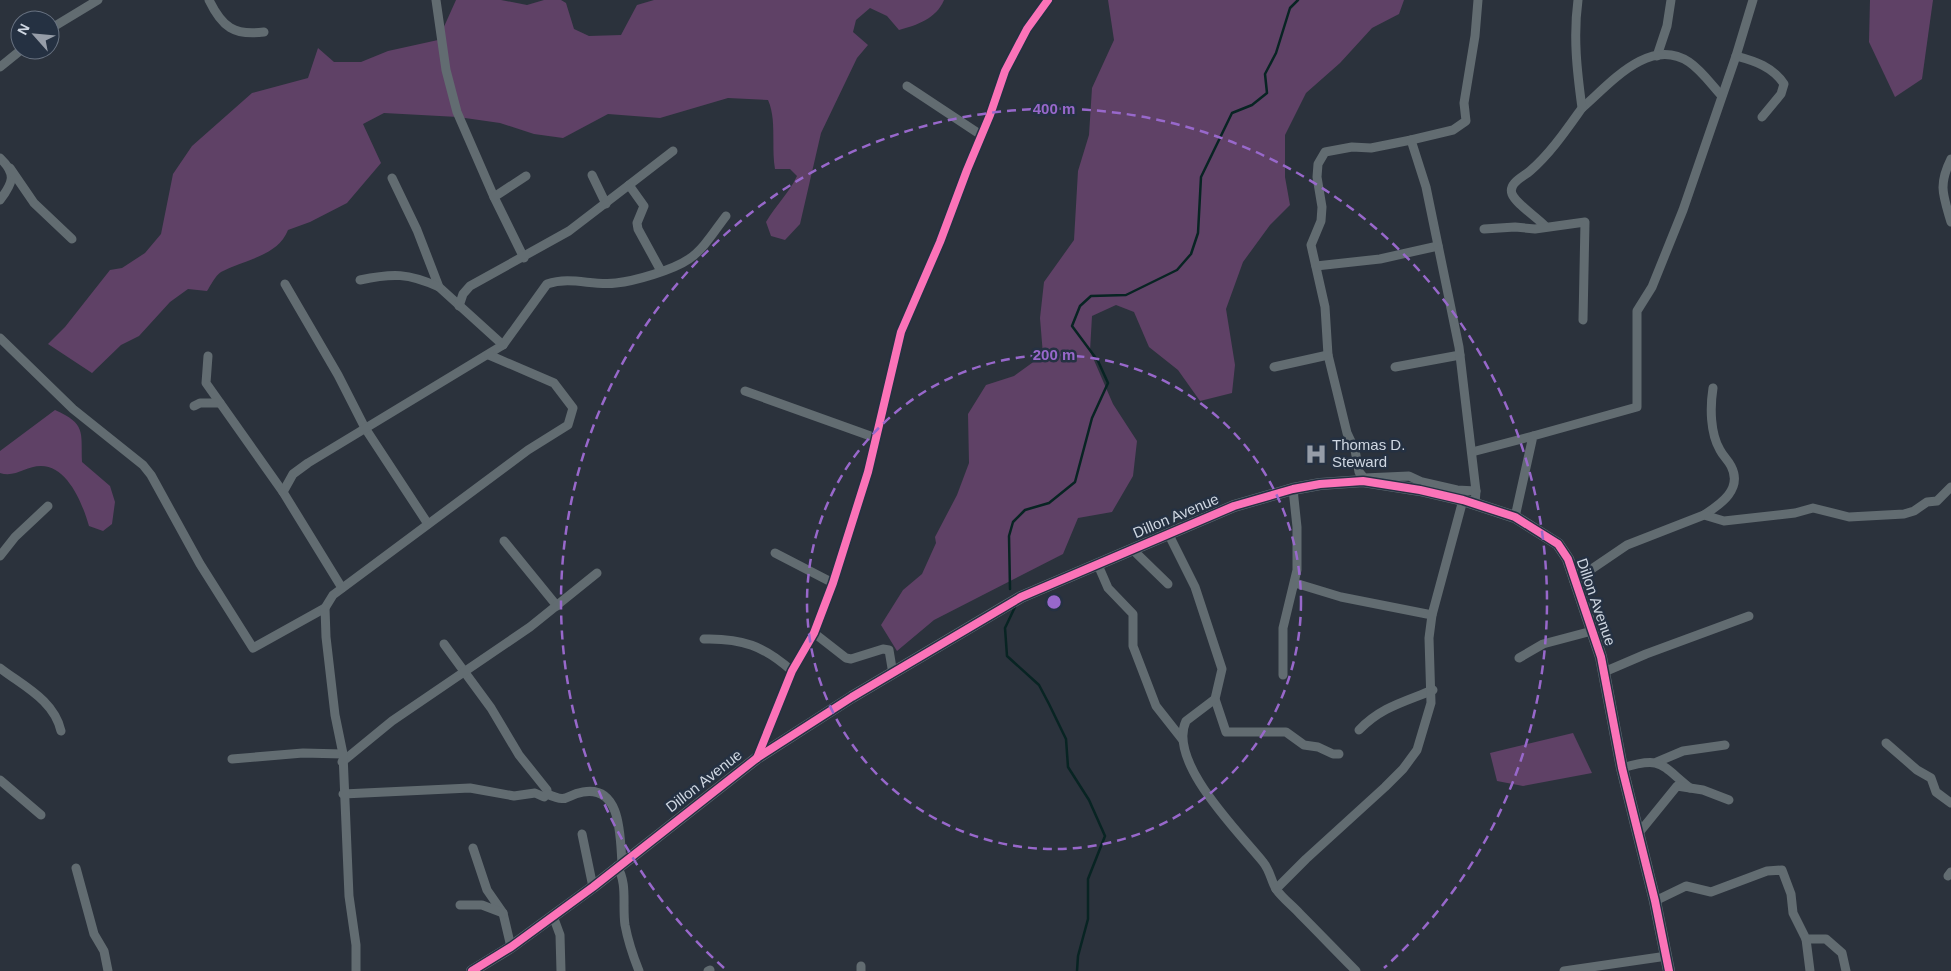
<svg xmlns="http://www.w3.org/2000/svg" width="1951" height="971" font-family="Arial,sans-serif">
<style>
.green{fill:#5f4166}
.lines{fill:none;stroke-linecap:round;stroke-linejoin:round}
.stream{stroke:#082423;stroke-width:2.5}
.street{stroke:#626c71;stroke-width:9}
.secondary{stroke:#626e75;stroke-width:12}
.cycleway-casing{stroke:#253142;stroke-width:11}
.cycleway{stroke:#fb73b8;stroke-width:8}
.ring{fill:none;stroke:#9868cb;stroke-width:2.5;stroke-dasharray:9 6}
.labels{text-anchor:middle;stroke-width:5;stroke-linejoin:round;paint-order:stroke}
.poi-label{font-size:15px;fill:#cfd7e2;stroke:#253142;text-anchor:start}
.street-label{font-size:15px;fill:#cfd7e2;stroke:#253142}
.centre{fill:#9868cb;stroke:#253142;stroke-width:2.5}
.ring-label{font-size:15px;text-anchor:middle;font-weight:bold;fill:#9868cb;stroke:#253142;stroke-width:5;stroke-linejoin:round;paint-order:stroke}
</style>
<rect width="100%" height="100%" fill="#2b323c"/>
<g class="green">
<path d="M 456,0 L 501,0 L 527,5 L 544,0 L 561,0 L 566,3 L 574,29 L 589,36 L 621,35 L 637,5 L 654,0 L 944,0 C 936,19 917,25 899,30 L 887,16 L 870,8 L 856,20 L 853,32 L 868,45 L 857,58 L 821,133 L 800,224 L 785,240 L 771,236 L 766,222 C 776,205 789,193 797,176 L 790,169 L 775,169 C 771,147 777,120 768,100 L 728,98 L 660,118 L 608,114 L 563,138 L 534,134 L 500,123 L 458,117 L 384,113 L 363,124 L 381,163 L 347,203 L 310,222 L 288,230 C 277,257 245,259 221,272 C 215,276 211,285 207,291 L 188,289 L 170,302 L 139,336 L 121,345 L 92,373 L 48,344 L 65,327 L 110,270 L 122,268 L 145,253 L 161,234 L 173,174 L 192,146 L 252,93 L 308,78 L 318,48 L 334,62 L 361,62 L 388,51 L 438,40 Z"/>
<path d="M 1108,0 L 1404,0 L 1399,14 L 1372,28 L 1340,63 L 1306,93 L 1285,135 L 1285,177 L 1290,205 L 1270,225 L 1243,262 L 1226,309 L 1235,365 L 1232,393 L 1200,401 L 1178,370 L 1149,347 L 1134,312 L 1116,305 L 1092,316 L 1090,351 L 1113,404 L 1137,441 L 1133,476 L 1112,512 L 1078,518 L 1063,554 L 934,620 L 897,651 L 881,625 L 903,590 L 922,574 L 936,543 L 935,537 L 957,495 L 969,463 L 968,414 L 986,385 L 1014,376 L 1043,355 L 1040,318 L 1044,282 L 1074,240 L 1078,171 L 1089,135 L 1092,88 L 1114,40 Z"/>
<path d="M 1870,0 L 1933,0 L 1922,79 L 1895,97 L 1869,42 Z"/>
<path d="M 55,410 C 86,424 81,431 82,462 L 110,486 L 115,502 L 112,524 L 103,531 L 89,526 C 83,505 68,466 41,466 C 26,466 15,478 0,473 L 0,451 Z"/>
<path d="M 1573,733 L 1592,773 L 1523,786 L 1497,781 L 1490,753 Z"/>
</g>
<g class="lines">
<g class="stream">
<path d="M 1010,589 L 1009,536 L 1013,522 L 1025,510 L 1049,503 L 1075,482 L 1092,418 L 1108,383 L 1098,361 L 1072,326 L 1080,306 L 1091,296 L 1126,295 L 1177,270 L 1191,254 L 1198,233 L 1201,177 L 1232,113 L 1252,105 L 1267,93 L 1265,74 L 1276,53 L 1290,8 L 1298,0"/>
<path d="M 1015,607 L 1005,628 L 1007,656 L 1039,685 L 1049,704 L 1066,739 L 1068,767 L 1089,800 L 1105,836 L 1088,879 L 1088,919 L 1078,956 L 1077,971"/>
</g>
<g class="street">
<path d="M 209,0 C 222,27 234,36 264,32"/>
<path d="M 436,0 L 446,70 L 457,112 L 494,197 L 524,258"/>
<path d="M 50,29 L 98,0"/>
<path d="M 1657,56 L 1667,26 L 1671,0"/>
<path d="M 1736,56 C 1755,61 1773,67 1784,84 L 1781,94 L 1762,117"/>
<path d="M 0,67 L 21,50"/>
<path d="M 907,86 L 981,135"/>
<path d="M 1582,108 C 1610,84 1649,36 1689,62 C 1701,70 1711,84 1721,95"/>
<path d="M 1411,140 L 1371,148 L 1352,147 L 1325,152 L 1318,164 L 1317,177 L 1322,207 L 1321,221 L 1311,245 L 1325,307 L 1328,355 L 1347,433 L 1355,450 L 1359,472 L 1364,478 L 1409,476 L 1422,482 L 1457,490 L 1476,491"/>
<path d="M 0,158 C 17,174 13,183 0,200"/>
<path d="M 1951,159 C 1938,185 1943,195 1951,222"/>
<path d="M 10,168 L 34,203 L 72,239"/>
<path d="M 592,175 L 606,204"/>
<path d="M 392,178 L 417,230 L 439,287 L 503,345"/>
<path d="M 629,185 L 673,151"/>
<path d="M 494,197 L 526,176"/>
<path d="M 1546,227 C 1537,217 1516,204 1512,194 C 1508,183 1523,177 1530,171 C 1550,154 1567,129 1582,108 C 1577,71 1573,37 1578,0"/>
<path d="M 1484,229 L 1515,227 L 1535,229 L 1585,222 L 1583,320"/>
<path d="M 1316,266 L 1380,259 L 1438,246"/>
<path d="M 360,280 C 393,273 408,273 439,287"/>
<path d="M 285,284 L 338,375 L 365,428 L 428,524"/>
<path d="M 459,306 L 463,294 L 470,286 L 569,231 L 629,185 L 644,206 L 637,223 L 638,229 L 661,271"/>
<path d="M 0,338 L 73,409 L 143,465 L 151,475 L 200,564 L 253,648 L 325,608"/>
<path d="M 208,356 L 206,383 L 283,492"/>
<path d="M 1274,367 L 1328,355"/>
<path d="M 1395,367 L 1460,355"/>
<path d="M 745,391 L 876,438"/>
<path d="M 194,406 L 200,403 L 220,403"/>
<path d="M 1472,452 L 1533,436"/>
<path d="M 1475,504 L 1476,491 L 1459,347 L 1426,187 L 1411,140 L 1453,130 L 1466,121 L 1464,103 L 1475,36 L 1478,0"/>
<path d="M 1704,515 C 1721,504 1743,489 1731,466 C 1728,460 1723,456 1720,450 C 1710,433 1710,407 1713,388"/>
<path d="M 1515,517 L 1533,436 L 1637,407 L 1637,311 L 1652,287 L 1683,210 L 1736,56 L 1753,0"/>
<path d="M 1168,533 L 1195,587 L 1222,669 L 1215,699 L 1226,732 L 1286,732 L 1304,745 L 1318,747 L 1333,754 L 1339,754"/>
<path d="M 504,541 L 557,606"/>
<path d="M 1132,549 L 1168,584"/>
<path d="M 775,553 L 833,583"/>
<path d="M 0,556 L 15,537 L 48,506"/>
<path d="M 1098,565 L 1108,588 L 1133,614 L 1133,646 L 1156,706 L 1182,739"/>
<path d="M 1574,581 L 1627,545 L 1704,515 L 1724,521 L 1795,513 L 1813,508 L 1849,517 L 1904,514 L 1914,511 L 1927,502 L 1937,501 L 1951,487"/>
<path d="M 1295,583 L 1341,597 L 1432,615"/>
<path d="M 342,588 L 283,492 L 293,474 L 308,463 L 503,345 L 547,284 C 571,276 592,286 616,283 C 635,281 673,270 689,259 C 704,249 715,230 726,216"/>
<path d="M 814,633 L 846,658 L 851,659 L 883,649 L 889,650 L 893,674"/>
<path d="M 704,639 C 742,638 764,646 792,671"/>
<path d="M 444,644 L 491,708 L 519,755 L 547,790 L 547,794"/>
<path d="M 1519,658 L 1543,644 L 1592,631"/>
<path d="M 0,668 C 23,686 54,700 61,731"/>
<path d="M 1604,672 L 1646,654 L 1749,616"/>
<path d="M 1283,675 L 1283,628 L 1297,570 L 1297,527 L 1293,489"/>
<path d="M 1215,699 L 1186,721 C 1167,762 1239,832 1263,862 C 1270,870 1271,881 1276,889 C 1282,898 1293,906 1300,914 C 1319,933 1337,952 1356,971"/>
<path d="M 1359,730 C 1381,707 1404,702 1433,690"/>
<path d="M 1886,743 L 1917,770 L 1931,778 L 1936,792 L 1951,803"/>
<path d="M 757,758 L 792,671 L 814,633 L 833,583 L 868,472 L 901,332 L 940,242 L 967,170 L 990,115 L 1005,71 L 1027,29 L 1048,0"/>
<path d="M 232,759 L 303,753 L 343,754"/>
<path d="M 342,762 L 392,721 L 530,627 L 597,573"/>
<path d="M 1657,762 L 1683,751 L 1725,745"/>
<path d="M 1622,768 C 1662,756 1660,764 1690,788"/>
<path d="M 0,780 L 41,815"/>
<path d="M 343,794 L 470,788 L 514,796 L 535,793 L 544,797 L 547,794 C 570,804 564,795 583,792 C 622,785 620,838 622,863"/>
<path d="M 582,834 L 593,887"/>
<path d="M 1638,834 L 1677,786 L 1703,790 L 1729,800"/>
<path d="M 473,848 L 487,890 L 503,913 L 511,947"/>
<path d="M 617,866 C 628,884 622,905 625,925 C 628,941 633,956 639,971"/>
<path d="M 76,868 L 94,934 L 104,951 L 108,971"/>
<path d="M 1948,876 L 1951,872"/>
<path d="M 1276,889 L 1306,859 L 1385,787 L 1403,769 L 1417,750 L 1431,703 L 1429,638 L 1432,615 L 1463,500"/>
<path d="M 1655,901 L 1686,886 L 1711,892 L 1767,871 L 1782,870 L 1791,894 L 1793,913 L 1806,939 L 1826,939 L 1842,953 L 1846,971"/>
<path d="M 460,905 L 482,905 L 503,913"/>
<path d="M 553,916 L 560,935 L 561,971"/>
<path d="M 1806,939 L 1810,971"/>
<path d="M 861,966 L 861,971"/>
<path d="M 356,971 L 356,945 L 349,896 L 343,754 L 335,715 L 326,637 L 325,608 L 333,595 L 528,450 L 568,425 L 573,408 L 554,383 L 489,355"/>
<path d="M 708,971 L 710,970"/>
<path d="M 1564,971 L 1667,956"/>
</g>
<path class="secondary" d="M 472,971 L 511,947 L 593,887 L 757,758 L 852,697 L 1021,597 L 1234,506 L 1293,489 L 1320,484 L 1363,481 L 1420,490 L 1463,500 L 1515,517 L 1558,544 L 1568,559 L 1601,657 L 1622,768 L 1655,901 L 1669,971"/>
<g class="cycleway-casing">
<g id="cycleway">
<path d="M 757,758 L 792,671 L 814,633 L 833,583 L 868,472 L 901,332 L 940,242 L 967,170 L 990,115 L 1005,71 L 1027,29 L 1048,0"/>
<path d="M 472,971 L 511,947 L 593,887 L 757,758 L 852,697 L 1021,597 L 1234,506 L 1293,489 L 1320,484 L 1363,481 L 1420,490 L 1463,500 L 1515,517 L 1558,544 L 1568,559 L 1601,657 L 1622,768 L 1655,901 L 1669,971"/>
</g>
</g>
<use href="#cycleway" class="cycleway"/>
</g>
<g class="ring">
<circle cx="1054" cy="602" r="247"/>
<path d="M724 968A493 493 0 1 1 1384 968"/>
</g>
<defs>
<g id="hospital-bare" transform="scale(1.725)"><path d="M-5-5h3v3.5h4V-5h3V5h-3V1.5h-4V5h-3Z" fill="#969da8" stroke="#253142" stroke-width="2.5" paint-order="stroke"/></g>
</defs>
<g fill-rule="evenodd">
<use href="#hospital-bare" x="1316" y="454"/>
</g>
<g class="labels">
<g class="poi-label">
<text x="1332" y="450">Thomas D.<tspan x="1332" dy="17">Steward</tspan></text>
</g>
<g class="street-label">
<text transform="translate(1176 516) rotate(-23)" y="5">Dillon Avenue</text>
<text transform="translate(1596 602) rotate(71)" y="5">Dillon Avenue</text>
<text transform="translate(704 781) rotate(-38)" y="5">Dillon Avenue</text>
</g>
</g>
<circle cx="1054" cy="602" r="8" class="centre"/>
<g class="ring-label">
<text x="1054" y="114">400 m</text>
<text x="1054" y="360">200 m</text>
</g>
<g transform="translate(35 35) rotate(297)"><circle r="24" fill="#253142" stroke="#697382"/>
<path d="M0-4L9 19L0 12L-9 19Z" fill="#969da8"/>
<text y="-8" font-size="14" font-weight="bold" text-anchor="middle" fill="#cfd7e2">N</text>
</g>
</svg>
